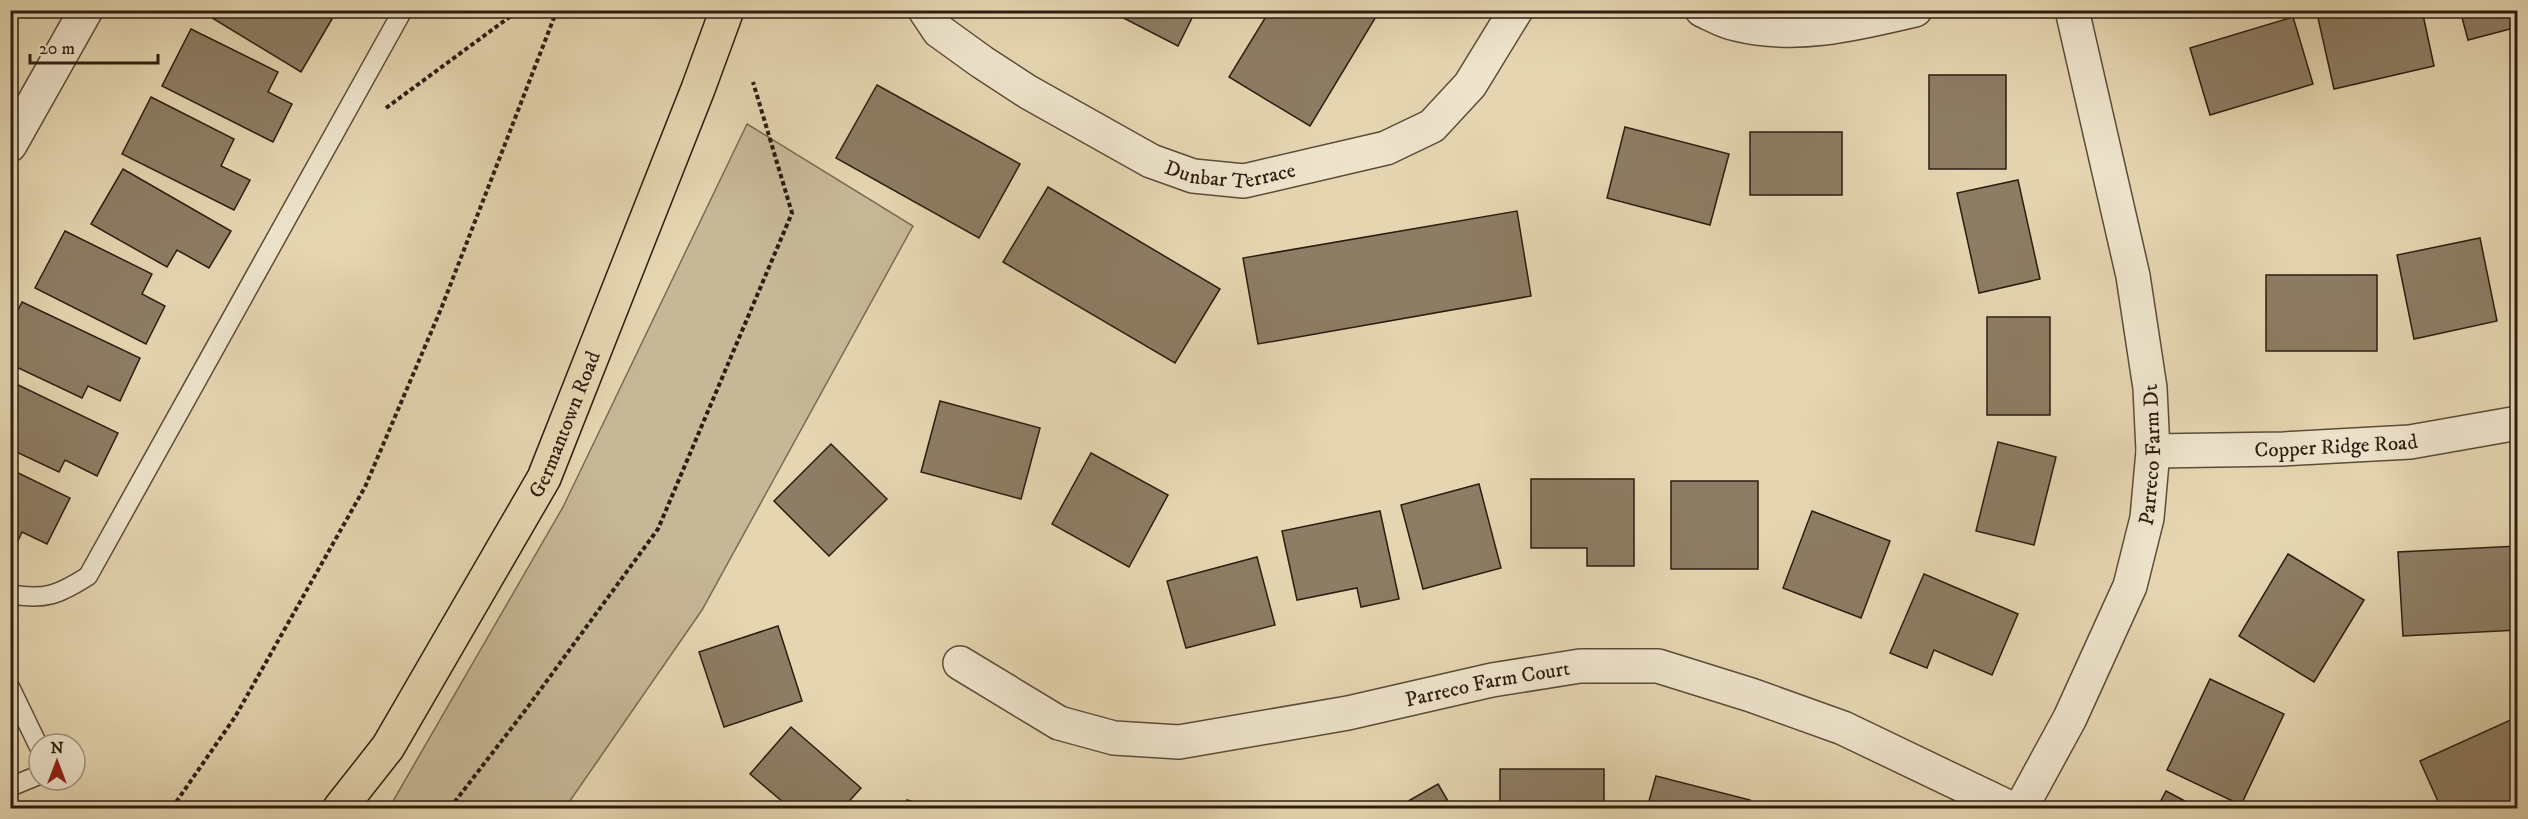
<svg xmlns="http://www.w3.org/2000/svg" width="2528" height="819" font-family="'IM FELL DW Pica',serif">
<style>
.green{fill:#c6b796;stroke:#7a6a53;stroke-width:1.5}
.building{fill:#8d7d64;stroke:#2d1d10;stroke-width:1.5}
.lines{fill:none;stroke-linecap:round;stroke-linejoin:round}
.lane-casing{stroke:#5b4b38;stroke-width:21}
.street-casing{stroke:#5b4b38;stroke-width:36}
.primary-casing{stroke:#2d1d10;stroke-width:36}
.path{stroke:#2d1d10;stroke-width:4;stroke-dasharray:4.5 3;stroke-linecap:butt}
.lane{stroke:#eee4cc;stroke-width:18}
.street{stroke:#eee4cc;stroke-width:33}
.primary{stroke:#e5d6b1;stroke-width:33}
.labels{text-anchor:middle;stroke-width:4.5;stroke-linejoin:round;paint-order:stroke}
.street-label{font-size:21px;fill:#2d1d10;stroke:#eee4cc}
</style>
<rect width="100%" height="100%" fill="#e5d6b1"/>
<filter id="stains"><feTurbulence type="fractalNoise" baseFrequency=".00333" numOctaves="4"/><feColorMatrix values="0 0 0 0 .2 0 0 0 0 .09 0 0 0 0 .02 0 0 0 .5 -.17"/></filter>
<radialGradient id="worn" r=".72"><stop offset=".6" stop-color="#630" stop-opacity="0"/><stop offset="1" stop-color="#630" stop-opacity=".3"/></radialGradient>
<path class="green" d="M 747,124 L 913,226 L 702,610 L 565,808 L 389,808 L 563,507 Z"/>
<g class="building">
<path d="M 199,10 L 317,10 L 332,19 L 301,72 Z"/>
<path d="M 1108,10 L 1196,10 L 1178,46 Z"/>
<path d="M 1270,10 L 1380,10 L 1310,126 L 1229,77 Z"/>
<path d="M 2351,10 L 2422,10 L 2434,66 L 2334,89 L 2318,18 Z"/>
<path d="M 2460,10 L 2518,10 L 2518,27 L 2468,40 Z"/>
<path d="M 2293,17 L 2313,84 L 2210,115 L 2190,48 Z"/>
<path d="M 191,29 L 278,72 L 268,92 L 292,104 L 273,142 L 162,86 Z"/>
<rect x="1929" y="75" width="77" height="94"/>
<path d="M 877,85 L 1020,164 L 979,238 L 836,158 Z"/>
<path d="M 151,97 L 234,139 L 221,166 L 250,180 L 234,210 L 122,154 Z"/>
<path d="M 1625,127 L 1729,154 L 1710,225 L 1607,198 Z"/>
<rect x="1750" y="132" width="92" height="63"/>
<path d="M 123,169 L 231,231 L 209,268 L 177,250 L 167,267 L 91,224 Z"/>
<path d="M 2018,180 L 2040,279 L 1979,293 L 1957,193 Z"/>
<path d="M 1048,187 L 1220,289 L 1175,363 L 1003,262 Z"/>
<path d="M 1517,211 L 1531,296 L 1258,344 L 1243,258 Z"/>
<path d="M 65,231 L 152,274 L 142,294 L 165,306 L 146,344 L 35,288 Z"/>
<path d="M 2480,238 L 2497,321 L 2414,339 L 2397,255 Z"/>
<rect x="2266" y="275" width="111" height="76"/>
<path d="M 22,302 L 140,358 L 120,401 L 88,386 L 82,398 L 10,364 L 10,326 Z"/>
<rect x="1987" y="317" width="63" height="98"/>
<path d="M 10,381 L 118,433 L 97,476 L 65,460 L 59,472 L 10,449 Z"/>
<path d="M 940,401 L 1040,428 L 1021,499 L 921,472 Z"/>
<path d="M 1998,442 L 2056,457 L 2034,545 L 1976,531 Z"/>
<path d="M 831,444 L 887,499 L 829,556 L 774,501 Z"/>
<path d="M 1091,453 L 1168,495 L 1129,567 L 1052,524 Z"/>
<path d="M 10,469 L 70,498 L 47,544 L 22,532 L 17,543 L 10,539 Z"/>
<path d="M 1531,479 L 1634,479 L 1634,566 L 1587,566 L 1587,548 L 1531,548 Z"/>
<rect x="1671" y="481" width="87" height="88"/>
<path d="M 1479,484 L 1501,568 L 1423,589 L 1401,505 Z"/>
<path d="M 1380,511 L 1399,599 L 1361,607 L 1357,588 L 1297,600 L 1282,531 Z"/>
<path d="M 1812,511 L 1890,541 L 1861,618 L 1783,588 Z"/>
<path d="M 2518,546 L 2518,630 L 2403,636 L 2398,552 Z"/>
<path d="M 2288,554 L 2364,600 L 2314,682 L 2239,636 Z"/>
<path d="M 1257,557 L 1275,625 L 1186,648 L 1167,581 Z"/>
<path d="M 1924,574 L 2018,614 L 1992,675 L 1934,650 L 1927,668 L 1890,653 Z"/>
<path d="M 778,626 L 802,701 L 724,727 L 699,652 Z"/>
<path d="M 2210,679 L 2284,714 L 2241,805 L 2167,770 Z"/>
<path d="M 2515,718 L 2518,723 L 2518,802 L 2503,808 L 2441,808 L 2420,761 Z"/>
<path d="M 791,727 L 861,788 L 843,808 L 790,808 L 750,774 Z"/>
<rect x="1500" y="769" width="104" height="39"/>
<path d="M 1656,776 L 1750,800 L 1748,808 L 1647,808 Z"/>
<path d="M 1438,784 L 1452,808 L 1396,808 Z"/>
<path d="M 2166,791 L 2198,808 L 2157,808 Z"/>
<path d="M 907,800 L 935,808 L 904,808 Z"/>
</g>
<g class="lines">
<g class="lane-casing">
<g id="lane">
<path d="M 10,594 C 45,601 60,594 88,576 L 403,10"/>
<path d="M 10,687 L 39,747"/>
<path d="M 10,787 L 39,775"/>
</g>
</g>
<g class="street-casing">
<g id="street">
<path id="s1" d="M 925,10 L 939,31 L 982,62 L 1028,92 L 1151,161 L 1193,176 L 1244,181 L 1386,148 L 1432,126 L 1470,85 L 1516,10"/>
<path d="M 1702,10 C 1713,15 1724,22 1736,24 C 1796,39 1856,24 1915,10"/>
<path d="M 10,145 L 86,10"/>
<path id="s2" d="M 2153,451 L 2283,449 L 2410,442 L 2518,423"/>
<path id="s3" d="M 960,663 L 1059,723 L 1114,738 L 1179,742 L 1348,713 L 1492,680 L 1580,666 L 1658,666 L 1751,695 L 1843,728 L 2010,808"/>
<path id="s4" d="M 2021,808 L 2070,718 L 2130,586 L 2147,518 L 2153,451 L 2150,388 L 2133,276 L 2072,10"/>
</g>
</g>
<g class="primary-casing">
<g id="primary">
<path id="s5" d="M 340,808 L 388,747 L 544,478 L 698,89 L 727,10"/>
</g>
</g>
<g class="path">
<path d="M 386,108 L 519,10"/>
<path d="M 172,808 L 235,717 L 365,487 L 441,309 L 557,10"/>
<path d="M 450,808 L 527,708 L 658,529 L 792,213 L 753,82"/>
</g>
<use href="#lane" class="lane"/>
<use href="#street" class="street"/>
<use href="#primary" class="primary"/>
</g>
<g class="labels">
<g class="street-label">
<text dy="7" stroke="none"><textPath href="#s1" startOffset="356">Dunbar Terrace</textPath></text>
<text dy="7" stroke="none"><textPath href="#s5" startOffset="446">Germantown Road</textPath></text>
<text dy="7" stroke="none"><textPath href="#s2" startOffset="183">Copper Ridge Road</textPath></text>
<text dy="7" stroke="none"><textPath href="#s4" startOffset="381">Parreco Farm Dt</textPath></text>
<text dy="7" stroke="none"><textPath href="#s3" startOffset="552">Parreco Farm Court</textPath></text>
</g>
</g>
<rect width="2528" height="819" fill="none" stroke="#e5d6b1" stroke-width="36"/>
<rect x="12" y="12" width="2504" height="795" fill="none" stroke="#2d1d10" stroke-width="3"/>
<rect x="18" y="18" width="2492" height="783" fill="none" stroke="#2d1d10" stroke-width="1.5"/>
<g transform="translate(57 762)"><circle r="28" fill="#eee4cc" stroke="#a19481" stroke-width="1.5"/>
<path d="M0-4.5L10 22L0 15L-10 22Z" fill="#8f2418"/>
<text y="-9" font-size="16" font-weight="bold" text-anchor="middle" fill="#2d1d10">N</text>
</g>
<path d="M30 54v9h128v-9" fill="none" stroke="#2d1d10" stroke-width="3"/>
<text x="39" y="54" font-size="18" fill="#2d1d10" stroke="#eee4cc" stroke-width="4.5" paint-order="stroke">20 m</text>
<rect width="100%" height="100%" filter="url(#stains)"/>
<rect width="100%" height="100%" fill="url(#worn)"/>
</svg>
